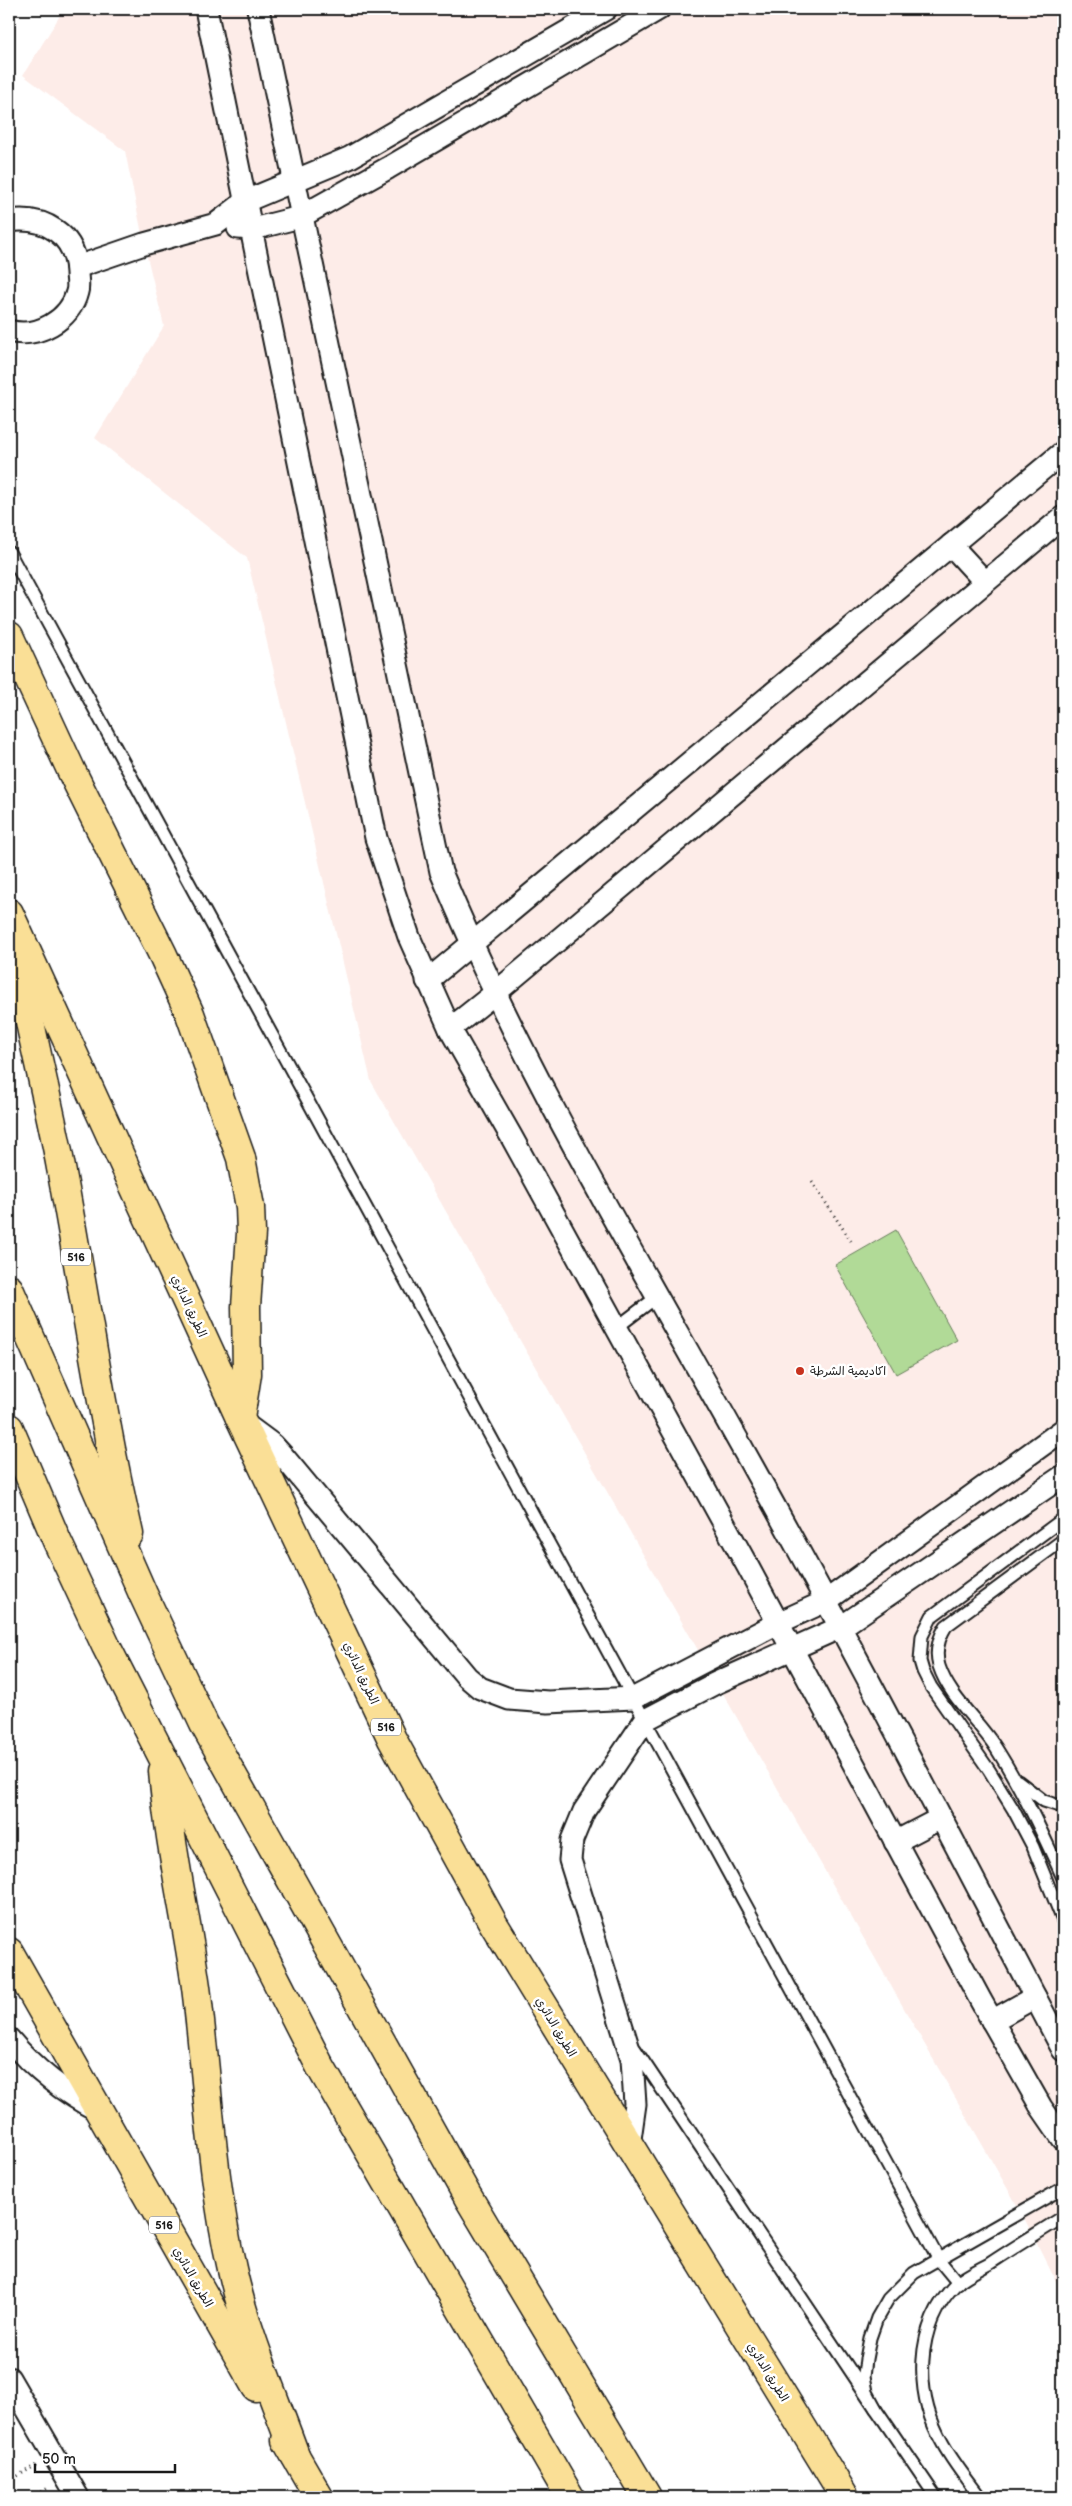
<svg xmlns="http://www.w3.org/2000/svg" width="1072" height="2506" font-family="'Balsamiq Sans','Playpen Sans Arabic',sans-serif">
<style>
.built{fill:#fdece8}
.green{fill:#b1da97;stroke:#667b5a}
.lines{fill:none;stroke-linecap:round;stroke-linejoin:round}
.lane-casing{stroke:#1c1c1c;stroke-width:15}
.street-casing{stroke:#1c1c1c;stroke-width:25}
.highway-casing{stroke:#1c1c1c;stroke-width:31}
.path{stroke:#1c1c1c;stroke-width:3;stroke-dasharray:1 4;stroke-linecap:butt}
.lane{stroke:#fff;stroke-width:11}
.street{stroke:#fff;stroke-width:21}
.highway{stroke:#fadf96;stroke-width:28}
.poi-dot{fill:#c8321e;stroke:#fff;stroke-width:2}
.labels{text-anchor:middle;stroke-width:5;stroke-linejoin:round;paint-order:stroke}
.shield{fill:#fff;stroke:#606060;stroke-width:1}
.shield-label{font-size:11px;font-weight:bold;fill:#1c1c1c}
.street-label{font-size:12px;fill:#1c1c1c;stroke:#fff}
.poi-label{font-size:12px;fill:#1c1c1c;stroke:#fff;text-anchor:start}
</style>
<rect width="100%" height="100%" fill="#fff"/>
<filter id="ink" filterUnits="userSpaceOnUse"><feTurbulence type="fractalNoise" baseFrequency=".02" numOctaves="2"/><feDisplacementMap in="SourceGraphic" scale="10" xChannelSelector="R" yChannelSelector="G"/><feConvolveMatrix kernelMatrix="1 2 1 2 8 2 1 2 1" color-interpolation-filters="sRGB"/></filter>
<g filter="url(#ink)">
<path class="built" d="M 64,9 L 1063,9 L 1063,2295 L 1021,2212 L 371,1081 L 247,558 L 95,438 L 164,326 L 144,244 L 125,151 L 23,75 Z"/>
<path class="green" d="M 896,1230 L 957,1340 L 896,1374 L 835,1265 Z"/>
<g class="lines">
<g class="lane-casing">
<g id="lane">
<path d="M 9,552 L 939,2260 L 958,2283"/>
<path d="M 616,1328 L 658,1296"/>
<path d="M 1063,1519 L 932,1616 L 922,1636 L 920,1661 L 923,1671 L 931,1687 L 989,1770 L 1013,1809 L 1033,1847 L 1063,1921"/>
<path d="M 1063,1540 L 946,1626 C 938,1639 935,1652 939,1666 C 949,1697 979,1721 996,1748 C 1022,1789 1043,1834 1063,1878"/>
<path d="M 1018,1781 L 1044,1801 L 1063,1807"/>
<path d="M 635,2049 L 876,2409"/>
<path d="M 936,2497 L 876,2409 L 867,2392 L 864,2376 L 866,2359 L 870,2338 L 877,2318 L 888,2299 L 914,2273 L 1063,2188"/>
<path d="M 980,2497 C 967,2480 953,2462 943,2444 C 914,2394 914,2326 956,2284 C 965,2276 978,2270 989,2264 C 1013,2248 1038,2233 1063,2217"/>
</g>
</g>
<g class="street-casing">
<g id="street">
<path d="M 206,9 L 376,838 L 409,937 L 450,1029 L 511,1136 L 748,1567 L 981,2001 L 1041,2107 L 1063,2139"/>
<path d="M 258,9 L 441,872 C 525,1074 639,1262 745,1453 C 855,1650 958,1851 1063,2050"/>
<path d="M 9,221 C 44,216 76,234 77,273 C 77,278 79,286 77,292 C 70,320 37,339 9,331"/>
<path d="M 238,228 L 253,229 L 300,217 L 388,168 L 659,9"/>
<path d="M 77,267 L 144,244 L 216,224 L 246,201 L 349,158 L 606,9"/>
<path d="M 951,545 L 985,582"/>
<path d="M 427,981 L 1063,452"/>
<path d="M 450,1029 L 494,994 L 1063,517"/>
<path d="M 242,1422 L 273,1445 L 283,1456 L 467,1677 L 480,1688 L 509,1699 L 548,1702 L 634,1698 L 778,1623 L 826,1601 L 1063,1430"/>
<path d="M 895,1842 L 941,1818"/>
<path d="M 992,2021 L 1035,1997"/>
<path d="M 9,2039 C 35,2070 64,2093 99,2111"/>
<path d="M 629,2146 L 635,2104 L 632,2059 L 570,1860 L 572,1840 L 584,1811 L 645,1720 L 716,1683 L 841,1627 L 1063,1476"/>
<path d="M 9,2378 L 78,2497"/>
</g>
</g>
<g class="highway-casing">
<g id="highway">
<path d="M 9,636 L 72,772 L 163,955 L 190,1014 L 241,1158 L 250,1207 L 251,1233 L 246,1307 L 247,1374 L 240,1418"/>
<path d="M 9,913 L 240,1418 L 392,1739 L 493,1923 L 845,2497"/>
<path d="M 17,953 C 28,1025 48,1096 61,1168 C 84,1290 101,1413 129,1534"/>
<path d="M 9,1289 L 143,1594 L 204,1724 L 468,2197 L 647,2497"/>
<path d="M 9,1428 L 57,1541 L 106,1646 L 321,2068 L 570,2497"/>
<path d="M 163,1771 C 169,1844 186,1915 196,1987 C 208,2081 211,2177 232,2269 C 246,2333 273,2394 295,2455"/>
<path d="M 9,1952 L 256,2387"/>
<path d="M 286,2440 L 319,2497"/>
</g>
</g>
<g class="path">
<path d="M 812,1182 L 851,1241"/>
<path d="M 9,2481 L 38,2464"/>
<path d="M 33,2497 L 50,2487"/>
</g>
<use href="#lane" class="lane"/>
<use href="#street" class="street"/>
<use href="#highway" class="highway"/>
</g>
</g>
<circle class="poi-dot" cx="800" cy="1371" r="5"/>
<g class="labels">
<g class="shield">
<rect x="61" y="1248.5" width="30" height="17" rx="4"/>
<rect x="371" y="1718.5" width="30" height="17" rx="4"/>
<rect x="149" y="2216.5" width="30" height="17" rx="4"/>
</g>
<g class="shield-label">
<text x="76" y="1261">516</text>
<text x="386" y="1731">516</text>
<text x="164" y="2229">516</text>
</g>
<g class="street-label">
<text transform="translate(189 1306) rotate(65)" y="4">الطريق الدائري</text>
<text transform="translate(361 1673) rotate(65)" y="4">الطريق الدائري</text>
<text transform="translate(556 2027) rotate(59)" y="4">الطريق الدائري</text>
<text transform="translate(193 2277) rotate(60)" y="4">الطريق الدائري</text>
<text transform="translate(768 2372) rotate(58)" y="4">الطريق الدائري</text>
</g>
<g class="poi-label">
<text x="810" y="1375">اكاديمية الشرطة</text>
</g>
</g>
<rect width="1072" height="2506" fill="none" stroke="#fff" stroke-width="30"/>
<rect x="15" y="15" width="1042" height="2476" fill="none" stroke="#1c1c1c" stroke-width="2" filter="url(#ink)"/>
<path d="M35 2464v8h140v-8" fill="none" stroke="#1c1c1c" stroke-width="2.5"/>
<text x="42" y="2464" font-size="15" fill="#1c1c1c" stroke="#ffffff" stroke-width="4" paint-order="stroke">50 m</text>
</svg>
